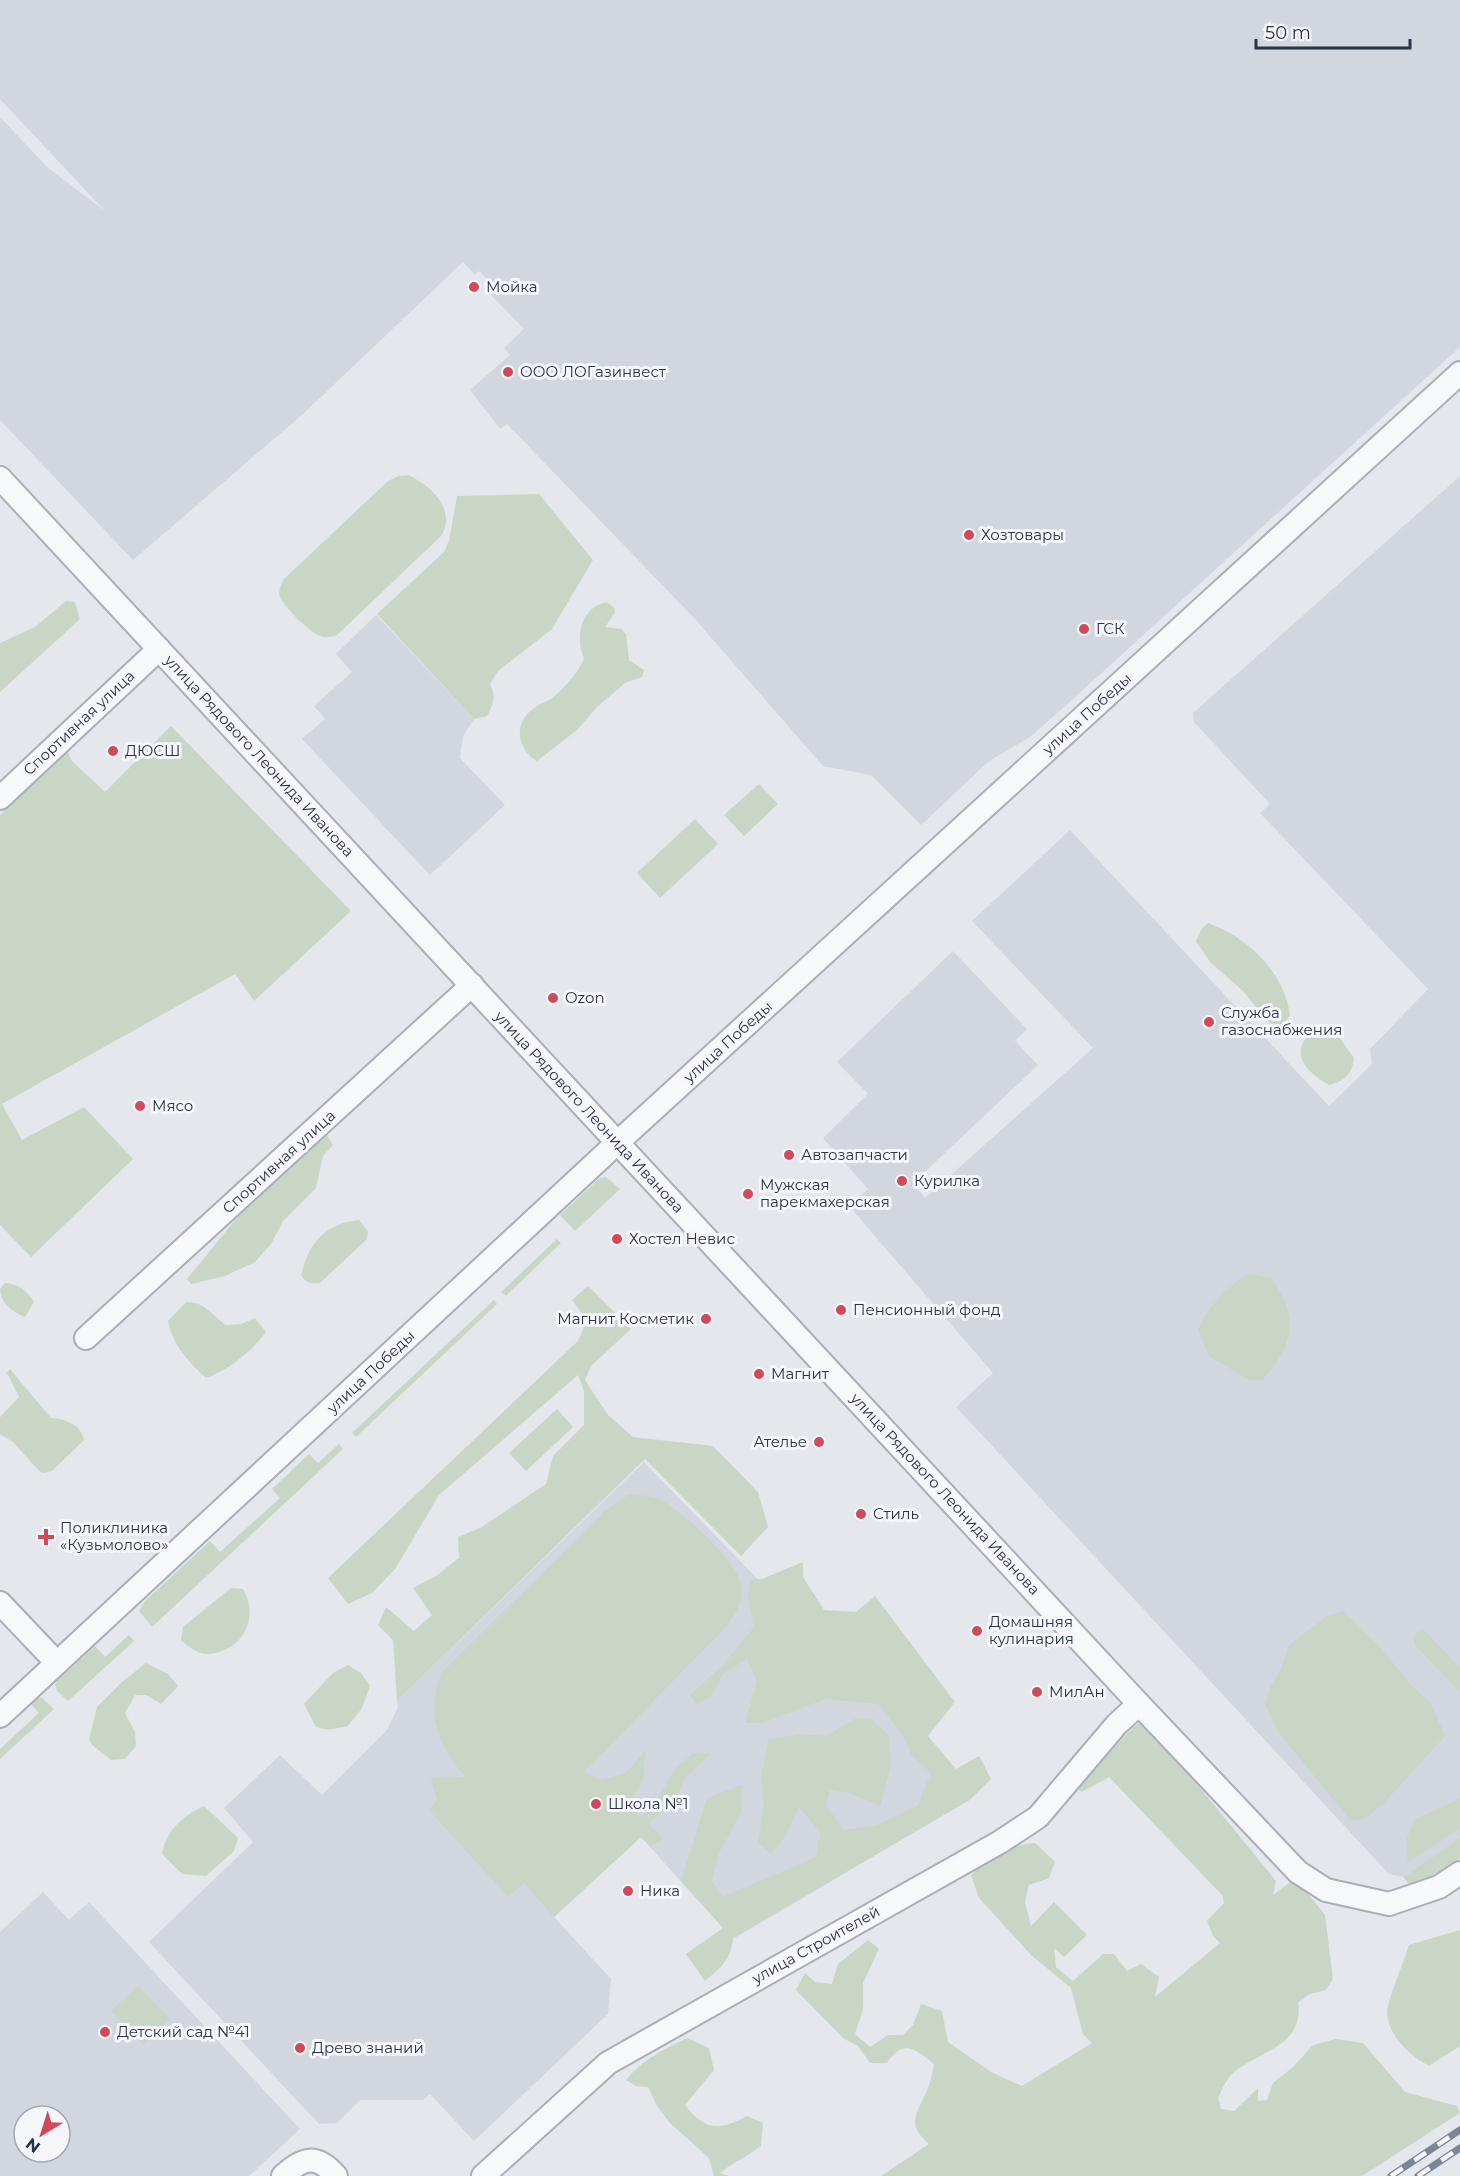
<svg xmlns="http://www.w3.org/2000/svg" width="1460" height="2176" font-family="Montserrat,sans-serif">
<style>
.built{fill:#d2d6de;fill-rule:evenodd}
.green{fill:#c9d6c5}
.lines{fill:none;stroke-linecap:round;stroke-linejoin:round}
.minor-casing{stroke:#a9aeb7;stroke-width:26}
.minor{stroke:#f7f8fa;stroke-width:22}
.rail-casing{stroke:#7d8696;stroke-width:7}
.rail{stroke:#f4f6f9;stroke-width:4.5;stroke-dasharray:14;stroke-linecap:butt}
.poi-dot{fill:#d1495b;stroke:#f4f6f9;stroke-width:2}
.labels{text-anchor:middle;stroke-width:6;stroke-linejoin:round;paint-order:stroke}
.poi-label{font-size:15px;fill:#2b3445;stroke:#f4f6f9;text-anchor:start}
.street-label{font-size:15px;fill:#2b3445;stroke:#f4f6f9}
</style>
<rect width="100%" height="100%" fill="#e4e7ec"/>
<g class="built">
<path d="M 0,0 L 1460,0 L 1460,347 L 1063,708 L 1030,737 L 989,761 L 921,825 L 871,775 L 823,766 L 695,619 L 507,424 L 500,429 L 470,390 L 510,355 L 504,348 L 524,329 L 487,291 L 493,285 L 479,271 L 475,275 L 463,262 L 303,414 L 133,560 L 0,420 L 0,117 L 48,168 L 105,211 L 0,99 Z"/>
<path d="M 1460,476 L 1460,1838 L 1403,1877 L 1389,1874 L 956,1407 L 993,1373 L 849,1206 L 868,1189 L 823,1138 L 868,1094 L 837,1062 L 953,951 L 1027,1029 L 1015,1041 L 1038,1065 L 913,1183 L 925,1198 L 1093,1048 L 972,921 L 1070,830 L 1329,1106 L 1372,1064 L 1370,1049 L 1428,989 L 1260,813 L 1270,804 L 1194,722 L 1193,713 Z"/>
<path d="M 376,615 L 474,719 L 463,736 L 460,758 L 505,805 L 430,875 L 302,739 L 325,719 L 314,706 L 352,672 L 336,654 Z"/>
<path d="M 644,1462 L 971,1799 L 733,1939 L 641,1837 L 554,1917 L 611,1979 L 608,2014 L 474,2141 L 430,2094 L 423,2100 L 360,2100 L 337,2123 L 319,2124 L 149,1942 L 253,1842 L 224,1808 L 280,1755 L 322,1795 L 387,1730 L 398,1707 L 397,1701 Z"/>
<path d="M 43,1892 L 69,1920 L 89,1902 L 300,2129 L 249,2176 L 0,2176 L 0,1932 ZM 24,2116 L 60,2116 L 60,2152 L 24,2152 Z"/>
</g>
<g class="green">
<path d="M 409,475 C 432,487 457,510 441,536 L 337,635 C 332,636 327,638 323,637 C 313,636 283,606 280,597 C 278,591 281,585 284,579 L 388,481 L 399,476 Z"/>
<path d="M 539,494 L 593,560 L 552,629 L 498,671 L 490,684 C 496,697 494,703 487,716 L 474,719 L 377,614 L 444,552 L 449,541 L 457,496 Z"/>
<path d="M 66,601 L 75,602 L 80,619 L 0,692 L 0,643 L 35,627 Z"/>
<path d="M 607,602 L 614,608 L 615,613 L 605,627 L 621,629 L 626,634 L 629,660 L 644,670 L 642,677 L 625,683 L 597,707 L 577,730 L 537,761 C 522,753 514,732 525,717 C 532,707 542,704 552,698 C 564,689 579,672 584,658 C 575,638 580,607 607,602 Z"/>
<path d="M 171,726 L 351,911 L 254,1001 L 235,974 L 2,1104 L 22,1140 L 84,1107 L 133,1159 L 31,1257 L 0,1225 L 0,815 L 67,751 L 72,761 L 105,792 Z"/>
<path d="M 759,784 L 778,804 L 744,836 L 724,815 Z"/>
<path d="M 695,819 L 718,844 L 660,898 L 637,873 Z"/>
<path d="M 1208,923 C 1248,937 1284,972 1290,1015 L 1284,1024 L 1275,1026 L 1267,1021 L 1243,991 L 1210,962 L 1196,941 L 1202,928 Z"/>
<path d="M 1321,1027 L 1334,1030 L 1354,1058 C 1352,1074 1345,1081 1329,1085 C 1301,1069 1286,1047 1321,1027 Z"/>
<path d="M 327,1135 L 333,1145 L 323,1156 L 316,1188 L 283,1221 L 271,1244 L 255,1262 L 225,1276 L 191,1284 L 187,1279 L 249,1203 Z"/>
<path d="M 606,1177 L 620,1189 L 575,1231 L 560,1215 L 600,1178 Z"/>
<path d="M 359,1220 L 368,1231 L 367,1239 L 320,1283 C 310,1284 306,1283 301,1275 C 309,1242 325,1224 359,1220 Z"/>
<path d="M 557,1239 L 561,1243 L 506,1296 L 501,1292 Z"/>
<path d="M 1246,1274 L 1271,1278 C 1300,1316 1294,1346 1262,1380 L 1249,1380 L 1209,1356 L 1198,1330 C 1208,1306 1225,1290 1246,1274 Z"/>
<path d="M 5,1283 C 19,1284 26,1290 34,1302 L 25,1317 C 13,1312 1,1304 0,1289 Z"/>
<path d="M 588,1286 L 631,1329 L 591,1366 L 585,1380 L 608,1415 L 633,1437 L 713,1446 L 758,1492 L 768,1527 L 741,1556 L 645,1459 L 397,1701 L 393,1640 L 378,1625 L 386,1607 L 414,1631 L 432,1615 L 413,1588 L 436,1576 L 459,1558 L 458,1537 L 482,1527 L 546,1484 L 553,1456 L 584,1425 L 584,1391 L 578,1375 L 439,1495 L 395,1569 L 372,1593 L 348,1604 L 328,1578 L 578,1341 L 587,1320 L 572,1300 Z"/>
<path d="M 494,1300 L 497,1304 L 356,1437 L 352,1433 Z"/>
<path d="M 186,1302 C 204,1301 212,1315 226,1325 L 241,1324 L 255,1318 L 266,1332 C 252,1351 229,1370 206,1378 C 188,1361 173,1346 168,1321 Z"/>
<path d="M 10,1369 L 51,1418 C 65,1419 81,1424 84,1440 L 52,1471 L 44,1473 L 39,1471 L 13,1442 L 0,1434 L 0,1417 L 19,1397 L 7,1373 Z"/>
<path d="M 557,1409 L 573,1427 L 526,1471 L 509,1453 Z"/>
<path d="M 339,1444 L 343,1449 L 152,1627 L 139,1611 L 145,1601 L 210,1541 L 220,1552 L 280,1498 L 272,1489 L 309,1454 L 318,1463 Z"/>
<path d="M 628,1495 C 639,1495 648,1495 659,1499 C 680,1509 737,1561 741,1584 C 744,1603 735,1615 724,1629 L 584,1772 L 601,1780 L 627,1772 L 646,1749 L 643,1780 L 633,1796 L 638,1817 L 649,1812 L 675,1769 L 693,1753 L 710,1754 L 685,1778 L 676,1799 L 649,1823 L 662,1839 L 650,1846 L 641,1837 L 554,1917 L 524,1883 L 508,1897 L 429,1810 L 437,1800 L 431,1778 L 465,1777 C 436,1742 427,1717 441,1673 L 605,1511 Z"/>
<path d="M 803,1562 L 803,1577 L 824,1610 L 856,1612 L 875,1596 L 955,1702 L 928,1736 L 956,1769 L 979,1756 L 991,1779 L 971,1799 L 733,1938 C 731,1959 721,1968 705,1981 L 686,1954 L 723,1928 L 681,1881 L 707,1798 L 742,1785 L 741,1813 L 719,1853 L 712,1881 L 722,1897 L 816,1857 L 820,1832 L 799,1807 L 785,1837 L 771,1854 L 758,1843 L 764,1803 L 761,1778 L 768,1740 L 800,1734 L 826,1736 L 854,1719 L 870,1718 L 889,1736 L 891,1767 L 880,1806 L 849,1793 L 830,1790 L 826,1805 L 844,1830 L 877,1825 L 918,1805 L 931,1773 L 912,1756 L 903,1736 L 878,1704 L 825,1699 L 763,1723 L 745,1723 L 757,1682 L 747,1659 L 723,1674 L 711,1697 L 696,1704 L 690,1695 L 722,1666 L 754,1627 L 748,1600 L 751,1579 L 762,1579 Z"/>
<path d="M 231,1588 L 243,1589 C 261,1618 241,1653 207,1654 C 197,1654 189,1646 181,1641 L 183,1627 Z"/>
<path d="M 1343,1611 L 1380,1647 L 1411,1685 L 1431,1703 L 1445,1736 L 1383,1804 L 1366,1818 L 1351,1821 L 1278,1732 L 1265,1704 L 1270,1687 L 1281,1669 L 1288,1646 L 1327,1616 Z"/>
<path d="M 1423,1629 L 1460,1668 L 1460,1692 L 1415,1645 L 1413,1637 L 1417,1631 Z"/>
<path d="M 129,1635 L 134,1641 L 68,1701 L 57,1691 L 55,1685 L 57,1681 L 95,1646 L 105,1657 Z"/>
<path d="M 146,1663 L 168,1674 L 178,1686 L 161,1704 L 146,1695 L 135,1695 L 125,1713 L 135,1732 L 136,1746 L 125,1759 L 111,1760 L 92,1745 L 89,1739 L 97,1707 L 122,1682 Z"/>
<path d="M 348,1665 L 361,1673 L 370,1686 L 362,1708 L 348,1726 L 328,1730 L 316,1727 L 304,1704 L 333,1673 Z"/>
<path d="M 36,1697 L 42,1698 L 54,1709 L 0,1759 L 0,1749 L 39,1713 L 29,1702 Z"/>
<path d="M 1140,1723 L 1148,1724 L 1276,1881 L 1273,1895 L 1292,1881 L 1300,1883 L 1325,1915 L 1333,1979 L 1326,1990 L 1310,1994 L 1298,2002 C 1305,2046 1259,2051 1233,2073 C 1226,2079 1222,2090 1218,2098 L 1221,2109 L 1234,2111 L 1258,2088 L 1258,2101 L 1267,2100 L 1273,2083 L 1293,2067 L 1313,2045 L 1336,2039 L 1363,2043 L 1405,2092 L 1457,2106 L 1460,2113 L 1362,2176 L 881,2176 L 929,2144 C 901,2121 923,2108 930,2082 C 932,2076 933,2070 934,2064 C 914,2048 903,2039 887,2063 L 870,2063 L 858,2046 L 843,2038 L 796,1990 L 805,1973 L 815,1982 L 832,1984 L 838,1964 L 868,1940 L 879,1949 L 863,1983 L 863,2010 L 855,2034 L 870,2047 L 888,2035 L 903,2035 L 913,2025 L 921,2004 L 942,2011 L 948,2042 L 991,2072 L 1022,2086 L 1092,2043 L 1083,2034 L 1071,1988 L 1031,1955 L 979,1898 L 971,1875 C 990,1856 1009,1845 1035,1843 L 1055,1862 L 1049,1878 L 1029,1885 L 1025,1902 L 1031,1926 L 1054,1902 L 1087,1935 L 1064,1957 L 1054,1948 L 1056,1967 L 1073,1981 L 1103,1954 L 1114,1954 L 1127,1971 L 1141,1964 L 1159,1977 L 1155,1997 L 1220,1943 L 1213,1936 L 1207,1921 L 1224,1903 L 1223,1896 L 1109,1777 L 1082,1792 L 1077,1788 L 1133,1727 Z"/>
<path d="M 1460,1799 L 1460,1828 L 1407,1863 L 1407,1838 L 1415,1819 Z"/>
<path d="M 204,1806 L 238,1838 L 234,1851 L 206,1876 L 182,1874 L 162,1854 C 166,1830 183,1816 204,1806 Z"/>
<path d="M 1460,1838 L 1460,1858 L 1413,1888 L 1403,1877 Z"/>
<path d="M 1460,1930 L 1460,2046 L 1429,2066 C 1410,2056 1388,2036 1387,2012 C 1387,2001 1405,1959 1409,1945 Z"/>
<path d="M 138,1986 L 170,2019 L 143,2045 L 111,2011 Z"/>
<path d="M 687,2038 L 709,2048 L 714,2070 L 685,2105 C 705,2131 719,2131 747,2116 L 763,2123 L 761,2146 C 746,2158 734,2161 720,2173 L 729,2176 L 714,2176 L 709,2158 L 670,2123 L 657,2106 L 648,2087 L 636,2086 L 626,2080 C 642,2060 664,2049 687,2038 Z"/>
</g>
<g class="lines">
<g class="minor-casing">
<g id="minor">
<path d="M 0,478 L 1139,1704 L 1298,1872 L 1326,1890 L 1389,1904 L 1439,1887 L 1460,1873"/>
<path d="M 0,798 L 159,649"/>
<path d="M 86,1338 L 472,985"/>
<path d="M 0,1603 L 57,1663"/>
<path d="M 0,1716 L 618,1142 L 1460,373"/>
<path d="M 283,2176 C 303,2157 317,2154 336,2176"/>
<path d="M 483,2176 L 608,2063 L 1000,1842 L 1038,1817 L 1117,1724 L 1139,1704"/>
</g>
</g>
<use href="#minor" class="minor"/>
<g class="rail-casing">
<g id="rail">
<path d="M 1391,2176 L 1460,2130"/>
<path d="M 1418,2176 L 1460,2148"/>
</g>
</g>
<use href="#rail" class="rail"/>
</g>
<g class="poi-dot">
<circle cx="474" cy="287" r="6"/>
<circle cx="508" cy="372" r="6"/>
<circle cx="969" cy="535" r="6"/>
<circle cx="1084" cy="629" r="6"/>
<circle cx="113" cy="751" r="6"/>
<circle cx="553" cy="998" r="6"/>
<circle cx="1209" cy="1022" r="6"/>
<circle cx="140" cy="1106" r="6"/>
<circle cx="789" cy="1155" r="6"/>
<circle cx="902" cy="1181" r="6"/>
<circle cx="748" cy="1194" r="6"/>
<circle cx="617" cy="1239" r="6"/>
<circle cx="841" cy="1310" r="6"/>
<circle cx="706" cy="1319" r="6"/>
<circle cx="759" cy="1374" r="6"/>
<circle cx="819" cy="1442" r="6"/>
<circle cx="861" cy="1514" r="6"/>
<path d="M43 1528h6v6h6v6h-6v6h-6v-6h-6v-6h6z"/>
<circle cx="977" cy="1631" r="6"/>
<circle cx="1037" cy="1692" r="6"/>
<circle cx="596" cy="1804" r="6"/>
<circle cx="628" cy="1891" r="6"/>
<circle cx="105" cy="2032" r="6"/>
<circle cx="300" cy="2048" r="6"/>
</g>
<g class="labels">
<g class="poi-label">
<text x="486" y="292">Мойка</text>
<text x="520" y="377">ООО ЛОГазинвест</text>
<text x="981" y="540">Хозтовары</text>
<text x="1096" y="634">ГСК</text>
<text x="125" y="756">ДЮСШ</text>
<text x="565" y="1003">Ozon</text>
<text x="1221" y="1018">Служба<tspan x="1221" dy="17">газоснабжения</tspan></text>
<text x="152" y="1111">Мясо</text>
<text x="801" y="1160">Автозапчасти</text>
<text x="914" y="1186">Курилка</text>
<text x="760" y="1190">Мужская<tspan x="760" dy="17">парекмахерская</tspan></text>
<text x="629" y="1244">Хостел Невис</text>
<text x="853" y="1315">Пенсионный фонд</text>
<text x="694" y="1324" text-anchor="end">Магнит Косметик</text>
<text x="771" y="1379">Магнит</text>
<text x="807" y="1447" text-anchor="end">Ателье</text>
<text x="873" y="1519">Стиль</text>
<text x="60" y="1533">Поликлиника<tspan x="60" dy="17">«Кузьмолово»</tspan></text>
<text x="989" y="1627">Домашняя<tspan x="989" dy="17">кулинария</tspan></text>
<text x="1049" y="1697">МилАн</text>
<text x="608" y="1809">Школа №1</text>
<text x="640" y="1896">Ника</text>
<text x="117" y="2037">Детский сад №41</text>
<text x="312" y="2053">Древо знаний</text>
</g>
<g class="street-label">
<text transform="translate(1087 714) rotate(-42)" y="5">улица Победы</text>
<text transform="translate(79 723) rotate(-43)" y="5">Спортивная улица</text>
<text transform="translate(259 756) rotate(47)" y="5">улица Рядового Леонида Иванова</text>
<text transform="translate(728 1042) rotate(-42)" y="5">улица Победы</text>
<text transform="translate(589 1112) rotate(47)" y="5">улица Рядового Леонида Иванова</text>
<text transform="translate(279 1162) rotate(-42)" y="5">Спортивная улица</text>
<text transform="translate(371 1372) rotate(-43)" y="5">улица Победы</text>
<text transform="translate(945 1494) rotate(47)" y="5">улица Рядового Леонида Иванова</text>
<text transform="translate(816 1945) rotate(-29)" y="5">улица Строителей</text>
</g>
</g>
<g transform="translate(42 2134) rotate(218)"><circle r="28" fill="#f4f6f9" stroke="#a4a8b1" stroke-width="1.5"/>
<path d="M0-4.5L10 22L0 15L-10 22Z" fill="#d1495b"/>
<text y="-9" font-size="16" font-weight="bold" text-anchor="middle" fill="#2b3445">N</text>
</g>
<path d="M1256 39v9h154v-9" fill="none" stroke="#2b3445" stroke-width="3"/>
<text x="1265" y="39" font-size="18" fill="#2b3445" stroke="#f4f6f9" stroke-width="4.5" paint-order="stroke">50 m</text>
</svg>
